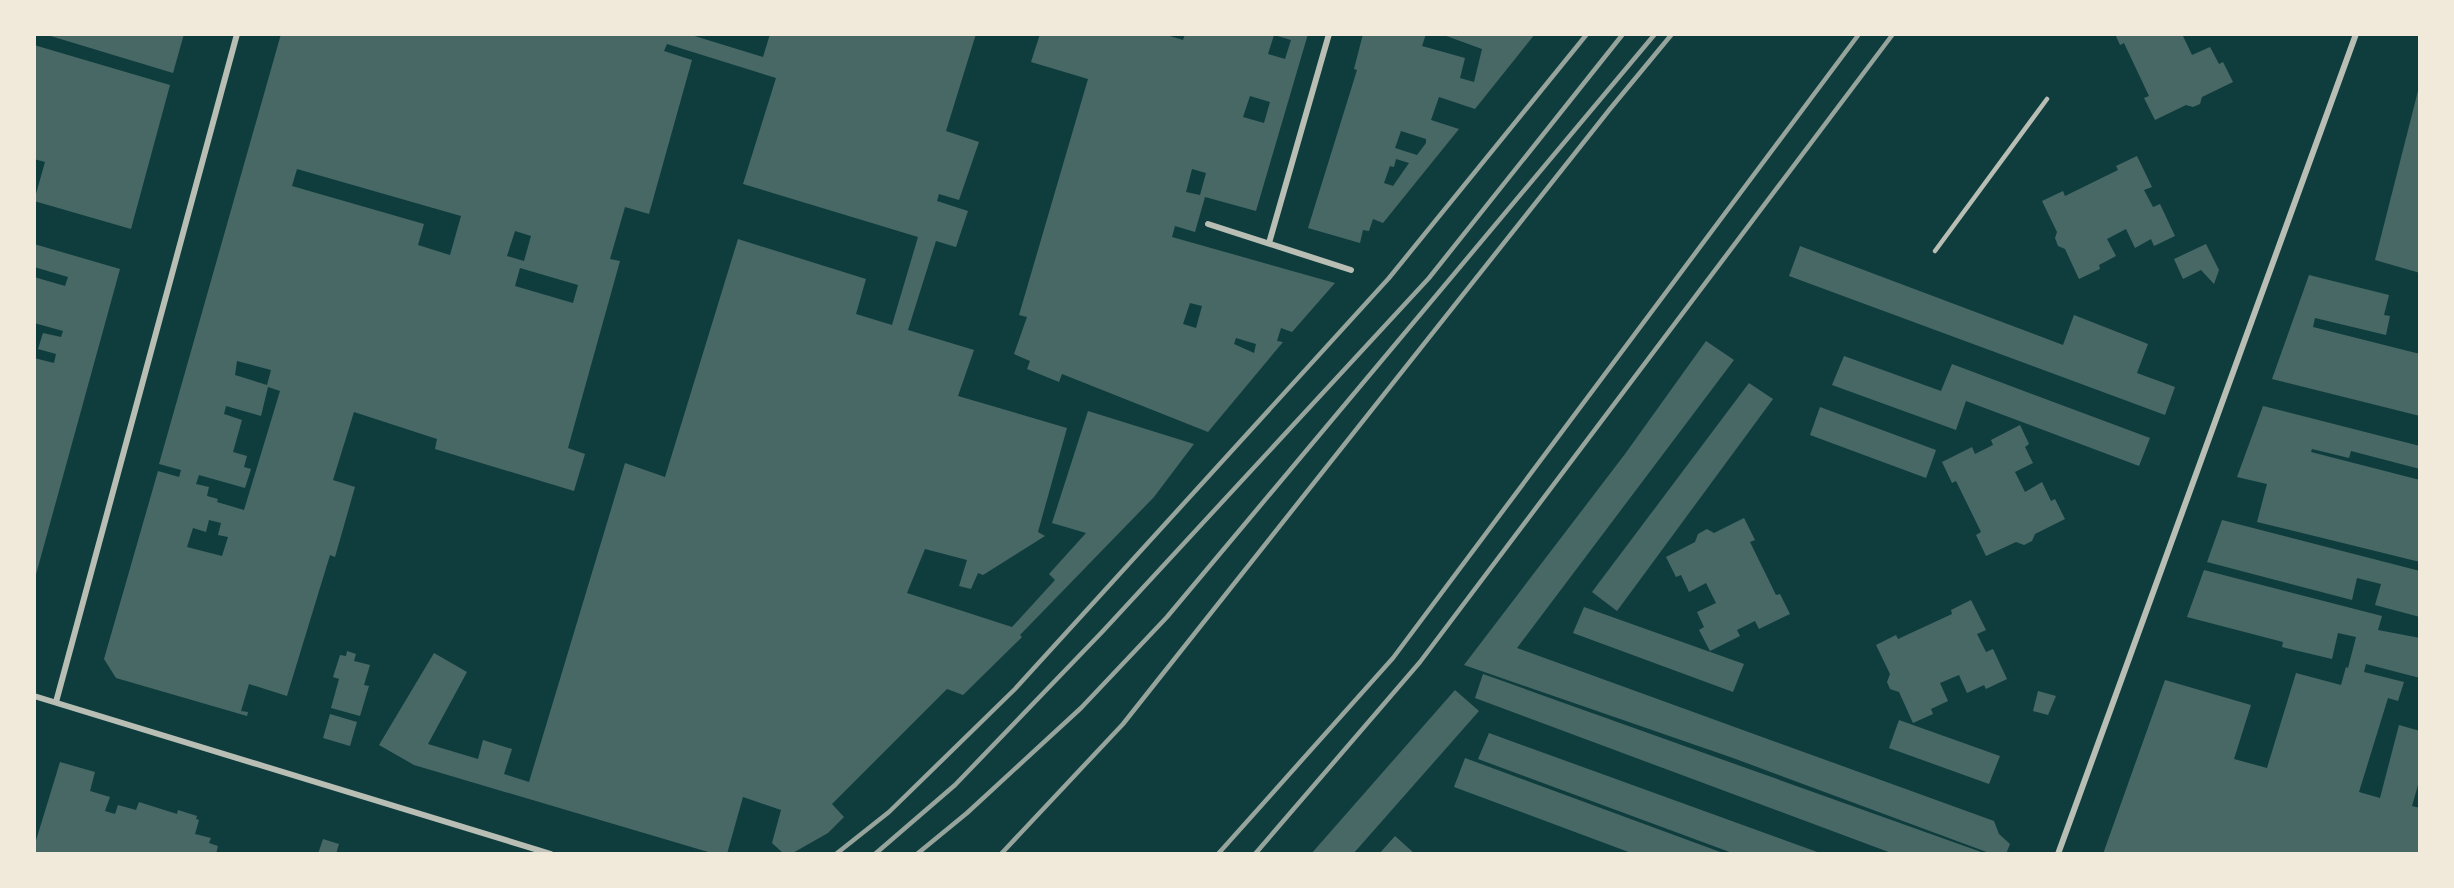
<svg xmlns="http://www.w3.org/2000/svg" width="2454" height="888" font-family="'Golos Text',sans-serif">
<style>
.building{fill:#486865;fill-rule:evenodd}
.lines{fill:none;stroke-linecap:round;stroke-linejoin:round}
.service{stroke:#b8beb3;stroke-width:4.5}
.minor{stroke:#b8beb3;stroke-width:6}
.rail{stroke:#97a49c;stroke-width:4.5}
</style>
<rect width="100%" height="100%" fill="#0f3d3e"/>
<g class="building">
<path d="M 44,34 L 184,34 L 173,73 Z"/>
<path d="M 281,34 L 688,34 L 763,57 L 770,34 L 976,34 L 946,131 L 979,142 L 959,200 L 939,194 L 937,201 L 968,211 L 956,247 L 936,241 L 908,330 L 974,350 L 958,396 L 1067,428 L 1038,532 L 1045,536 L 983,575 L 978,573 L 971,589 L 959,586 L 967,560 L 925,549 L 907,593 L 1012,627 L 1055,580 L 1049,574 L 1086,533 L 1052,523 L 1088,411 L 1194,444 L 1154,497 L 1020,635 L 1022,637 L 963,695 L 947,689 L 832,804 L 844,817 L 828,833 L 791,854 L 784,854 L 772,843 L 781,810 L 743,797 L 727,854 L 715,854 L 414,765 L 379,745 L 434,653 L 467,672 L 428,744 L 478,759 L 483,740 L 512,749 L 504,774 L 529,782 L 625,463 L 665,477 L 738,239 L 866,279 L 856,314 L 892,325 L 918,237 L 743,184 L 776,78 L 667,44 L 664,51 L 692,60 L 649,214 L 625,207 L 610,259 L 620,261 L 568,448 L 585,454 L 574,491 L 435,449 L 437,439 L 354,412 L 333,480 L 355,487 L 335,557 L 330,555 L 287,696 L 249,684 L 241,711 L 248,712 L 247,716 L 116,678 L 104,659 L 158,471 L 179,477 L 181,470 L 159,464 ZM 297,169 L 461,216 L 450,255 L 418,245 L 424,224 L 292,186 ZM 515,231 L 531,236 L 524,261 L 507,256 ZM 520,268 L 578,285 L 573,303 L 515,286 ZM 237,361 L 271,370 L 267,385 L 235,375 ZM 268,387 L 280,391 L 244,510 L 217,502 L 218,499 L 207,496 L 209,487 L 196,484 L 199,475 L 245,488 L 251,469 L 244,467 L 247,456 L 233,452 L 242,420 L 224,414 L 226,406 L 261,416 ZM 209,520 L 221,523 L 218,535 L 228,537 L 222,556 L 187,547 L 193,528 L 206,532 Z"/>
<path d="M 1040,34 L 1163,34 L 1183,40 L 1185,34 L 1308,34 L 1256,211 L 1205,197 L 1195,232 L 1175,226 L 1172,237 L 1335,283 L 1292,332 L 1281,328 L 1277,341 L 1283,342 L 1208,432 L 1062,374 L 1059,382 L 1027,369 L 1030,361 L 1014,354 L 1027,317 L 1019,315 L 1088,79 L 1031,62 ZM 1274,35 L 1291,40 L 1285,59 L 1268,54 ZM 1250,96 L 1270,102 L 1264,123 L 1243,117 ZM 1192,169 L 1206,173 L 1200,195 L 1186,192 ZM 1190,303 L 1202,306 L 1196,328 L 1183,324 ZM 1236,338 L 1256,344 L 1254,353 L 1234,344 Z"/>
<path d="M 1363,34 L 1426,34 L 1422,46 L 1465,58 L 1460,78 L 1474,82 L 1482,49 L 1441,34 L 1535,34 L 1475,109 L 1439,97 L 1431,120 L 1459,129 L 1383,223 L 1373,219 L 1369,231 L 1363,230 L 1360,243 L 1308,228 L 1357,70 L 1354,69 ZM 1401,131 L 1426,139 L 1426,143 L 1417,155 L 1395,148 ZM 1396,159 L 1409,163 L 1393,186 L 1384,183 L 1390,166 L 1394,167 Z"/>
<path d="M 2115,34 L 2186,34 L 2183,36 L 2192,55 L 2210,47 L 2219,64 L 2223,62 L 2233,82 L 2202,97 L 2200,104 L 2193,107 L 2186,105 L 2155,120 L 2144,98 L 2149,96 L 2124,43 L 2120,45 Z"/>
<path d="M 34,45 L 170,85 L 131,229 L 34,201 L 45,162 L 34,159 Z"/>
<path d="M 2419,87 L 2420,87 L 2420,273 L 2375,260 Z"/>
<path d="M 2137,156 L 2152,187 L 2144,190 L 2153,207 L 2160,204 L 2175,236 L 2154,246 L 2151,239 L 2135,248 L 2126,229 L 2107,239 L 2116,256 L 2099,265 L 2100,269 L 2079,279 L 2065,249 L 2058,246 L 2055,238 L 2057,232 L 2042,201 L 2063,191 L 2065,196 L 2118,170 L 2116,166 Z"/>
<path d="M 34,244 L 120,269 L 35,578 L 34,358 L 54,363 L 56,354 L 38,349 L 43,333 L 61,337 L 63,331 L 34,323 L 34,277 L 65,286 L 68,277 L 34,267 Z"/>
<path d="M 2206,244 L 2219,270 L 2214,284 L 2201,270 L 2183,279 L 2174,259 Z"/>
<path d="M 1800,246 L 2063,345 L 2074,315 L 2148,344 L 2137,373 L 2175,387 L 2165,415 L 1789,276 Z"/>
<path d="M 2309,275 L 2389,295 L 2384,315 L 2390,316 L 2386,335 L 2315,318 L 2313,327 L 2420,354 L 2420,416 L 2272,379 Z"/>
<path d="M 1706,341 L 1734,360 L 1517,648 L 1994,821 L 1999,834 L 2010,844 L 2006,854 L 1992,854 L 1733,758 L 1464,665 L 1625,454 Z"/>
<path d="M 1844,356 L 1941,391 L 1952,364 L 2150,438 L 2139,466 L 1966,401 L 1956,430 L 1832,385 Z"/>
<path d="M 1749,383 L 1773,399 L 1617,611 L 1592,592 Z"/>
<path d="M 2263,406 L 2420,446 L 2420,469 L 2351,451 L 2349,458 L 2312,449 L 2311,452 L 2420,480 L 2420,562 L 2257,522 L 2267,484 L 2237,477 Z"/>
<path d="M 1820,407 L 1936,450 L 1926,478 L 1810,435 Z"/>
<path d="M 2020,425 L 2029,444 L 2025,447 L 2033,463 L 2015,472 L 2025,492 L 2042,482 L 2051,501 L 2055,499 L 2065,519 L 2035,534 L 2032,541 L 2024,545 L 2016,542 L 1986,556 L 1976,535 L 1981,532 L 1956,481 L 1952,483 L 1942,462 L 1972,447 L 1975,454 L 1993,445 L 1991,440 Z"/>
<path d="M 1744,518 L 1755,540 L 1750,542 L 1776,595 L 1780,594 L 1790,614 L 1759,629 L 1755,621 L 1737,630 L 1740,636 L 1710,651 L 1699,630 L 1704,627 L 1697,612 L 1716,603 L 1706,583 L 1689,592 L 1681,575 L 1676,577 L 1666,557 L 1695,542 L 1698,534 L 1707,529 L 1714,533 Z"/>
<path d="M 2222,520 L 2420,571 L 2420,617 L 2375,605 L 2381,584 L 2357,578 L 2352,600 L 2207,562 Z"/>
<path d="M 2204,570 L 2382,616 L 2378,630 L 2420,638 L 2420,678 L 2366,664 L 2364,672 L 2404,682 L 2398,701 L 2388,698 L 2359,792 L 2380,798 L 2399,725 L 2420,731 L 2420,778 L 2412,806 L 2420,808 L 2420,854 L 2103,854 L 2165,680 L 2251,705 L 2234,759 L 2267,768 L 2296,673 L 2341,685 L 2346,667 L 2348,668 L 2356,637 L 2338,633 L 2332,659 L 2282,647 L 2283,642 L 2187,617 Z"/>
<path d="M 1971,600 L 1986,630 L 1977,634 L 1986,652 L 1993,649 L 2007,679 L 1986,689 L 1984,685 L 1967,693 L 1959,675 L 1940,683 L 1948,701 L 1931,709 L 1933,714 L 1913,723 L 1899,692 L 1890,689 L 1887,682 L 1890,674 L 1876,645 L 1896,635 L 1898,639 L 1952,614 L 1951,610 Z"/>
<path d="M 1584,607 L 1744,664 L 1733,692 L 1573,633 Z"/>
<path d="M 347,651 L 356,654 L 354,661 L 370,665 L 364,685 L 369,686 L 360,716 L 331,708 L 339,679 L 333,677 L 340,655 L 346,656 Z"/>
<path d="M 1483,674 L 1984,853 L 1984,854 L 1894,854 L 1475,698 Z"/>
<path d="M 1455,690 L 1479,711 L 1353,854 L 1311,854 Z"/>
<path d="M 2038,691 L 2056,696 L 2048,715 L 2033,711 Z"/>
<path d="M 330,714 L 357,722 L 350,746 L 323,738 Z"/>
<path d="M 1899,720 L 2000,756 L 1989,784 L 1889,748 Z"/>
<path d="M 1489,733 L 1820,853 L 1820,854 L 1735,854 L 1478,759 Z"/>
<path d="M 1465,758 L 1723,853 L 1723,854 L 1634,854 L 1454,787 Z"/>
<path d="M 60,762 L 95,772 L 90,791 L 110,797 L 105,811 L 115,814 L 118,805 L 136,810 L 139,802 L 177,814 L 178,810 L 197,816 L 196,819 L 199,820 L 195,834 L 211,838 L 209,843 L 218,846 L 216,854 L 34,854 L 34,847 Z"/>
<path d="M 1395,836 L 1415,854 L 1379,854 Z"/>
<path d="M 323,839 L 339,844 L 336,854 L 318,854 Z"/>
</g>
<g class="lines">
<path class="service" d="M 1935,251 L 2047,99"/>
<g class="minor">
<path d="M 1208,224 L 1351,270"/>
<path d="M 1269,243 L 1329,34"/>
<path d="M 34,696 L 551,854"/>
<path d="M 56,702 L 237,34"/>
<path d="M 2058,854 L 2356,34"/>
</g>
<g class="rail">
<path d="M 836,854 L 889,812 L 1015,689 L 1389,278 L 1587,34"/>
<path d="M 875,854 L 955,785 L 1103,631 L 1429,278 L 1623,34"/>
<path d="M 917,854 L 967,813 L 1081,708 L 1167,617 L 1655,34"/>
<path d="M 1001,854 L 1123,724 L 1610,109 L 1672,34"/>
<path d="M 1218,854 L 1393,658 L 1859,34"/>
<path d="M 1255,854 L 1420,662 L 1893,34"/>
</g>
</g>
<rect width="2454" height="888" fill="none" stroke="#f1e9da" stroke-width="72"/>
</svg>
